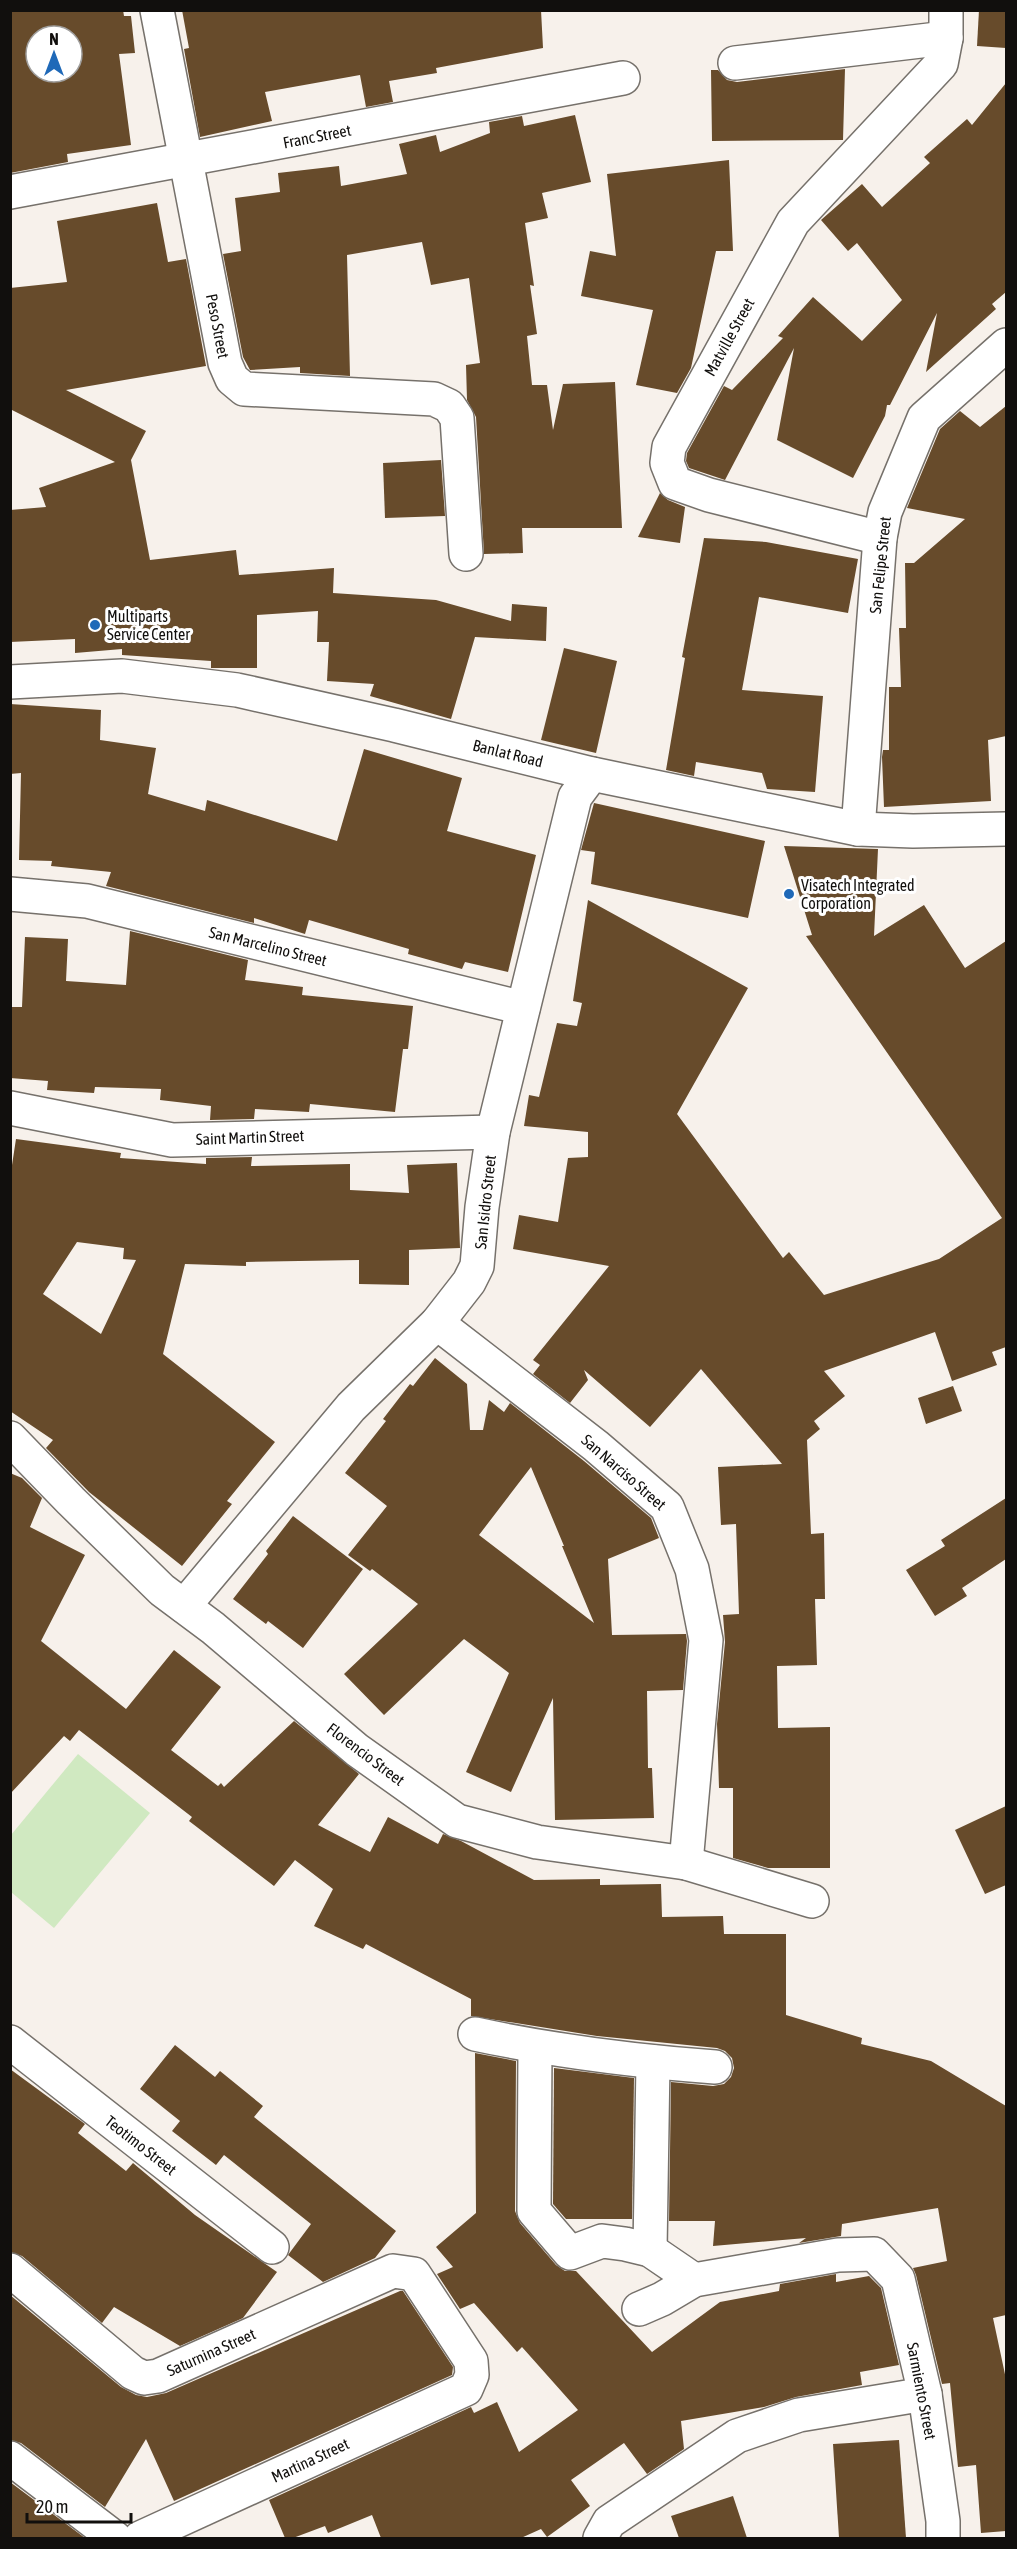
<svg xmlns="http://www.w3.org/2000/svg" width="1017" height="2549" font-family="'Asap Condensed',sans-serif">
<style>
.green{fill:#d0e9c1}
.building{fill:#674b2b;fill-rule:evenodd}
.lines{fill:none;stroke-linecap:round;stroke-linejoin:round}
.minor-casing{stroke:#76716b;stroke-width:36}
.minor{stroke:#fff;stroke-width:33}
.poi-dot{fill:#1f69b8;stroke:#fff;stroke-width:2}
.labels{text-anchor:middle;stroke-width:6;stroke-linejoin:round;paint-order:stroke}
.street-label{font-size:16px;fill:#110f0d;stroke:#fff}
.poi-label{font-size:16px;fill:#110f0d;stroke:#fff;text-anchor:start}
</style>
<rect width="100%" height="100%" fill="#f7f1eb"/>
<path class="green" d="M 78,1754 L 150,1813 L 54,1928 L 11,1892 L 11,1835 Z"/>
<g class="building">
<path d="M 10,10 L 123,10 L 124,16 L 131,16 L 135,53 L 119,54 L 131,145 L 67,154 L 68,162 L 10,173 ZM 36,36 L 72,36 L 72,72 L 36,72 Z"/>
<path d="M 182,10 L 541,10 L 543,48 L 436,68 L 437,73 L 389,81 L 393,102 L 366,107 L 360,75 L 265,92 L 272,121 L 200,137 L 184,49 L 189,48 Z"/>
<path d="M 979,10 L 1006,10 L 1006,48 L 977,46 Z"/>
<path d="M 845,69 L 843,140 L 712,141 L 711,70 L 718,70 L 727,80 L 737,82 Z"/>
<path d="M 1006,83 L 1006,292 L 992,304 L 996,309 L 926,372 L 937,313 L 890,405 L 887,405 L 885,416 L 853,478 L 777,440 L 794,348 L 725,480 L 689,468 L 686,461 L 687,453 L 724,386 L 732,390 L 783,338 L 778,336 L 813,297 L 862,341 L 902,300 L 857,243 L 848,251 L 821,220 L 862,184 L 882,207 L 930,163 L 924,157 L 967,119 L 972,125 Z"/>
<path d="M 575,115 L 591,182 L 542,193 L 548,218 L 525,223 L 534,286 L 530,285 L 537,334 L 527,336 L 532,385 L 547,385 L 553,430 L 563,384 L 615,382 L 622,528 L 522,528 L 523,553 L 484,554 L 476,417 L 467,400 L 466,365 L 480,363 L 469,278 L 431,285 L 422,242 L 347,255 L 350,376 L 300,373 L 300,367 L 250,370 L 243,357 L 223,254 L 241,251 L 235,198 L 280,192 L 278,173 L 339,166 L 341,186 L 407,174 L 399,144 L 436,135 L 440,152 L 490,133 L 489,122 L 522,116 L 524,126 Z"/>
<path d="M 729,160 L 733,251 L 716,251 L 691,368 L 677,393 L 636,385 L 653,310 L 581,296 L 590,251 L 616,256 L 607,174 Z"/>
<path d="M 157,203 L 168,262 L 186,259 L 206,366 L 66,390 L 146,431 L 131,460 L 150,560 L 236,550 L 239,575 L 334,568 L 333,593 L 436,600 L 511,621 L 512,604 L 547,607 L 546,641 L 475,637 L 451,719 L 370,696 L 374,684 L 327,681 L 329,642 L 317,642 L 318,611 L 257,615 L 257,668 L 211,668 L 211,661 L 122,655 L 122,649 L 75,653 L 75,639 L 10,642 L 10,510 L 46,507 L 39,488 L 115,462 L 10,409 L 10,288 L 67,282 L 57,221 Z"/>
<path d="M 1006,406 L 1006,736 L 988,740 L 991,801 L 884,807 L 882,757 L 883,750 L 889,750 L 889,687 L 901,687 L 899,628 L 906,628 L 905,563 L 914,563 L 965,519 L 907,508 L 940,429 L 960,411 L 980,427 Z"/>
<path d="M 441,460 L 445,516 L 385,518 L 383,463 Z"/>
<path d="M 660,493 L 668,500 L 685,507 L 680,543 L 638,537 Z"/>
<path d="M 704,538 L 766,542 L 858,559 L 848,613 L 759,597 L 742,690 L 823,696 L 815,792 L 767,789 L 762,773 L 696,762 L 694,776 L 666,770 L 685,658 L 682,657 Z"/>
<path d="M 564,648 L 617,661 L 596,753 L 541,740 Z"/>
<path d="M 10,704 L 101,710 L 100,740 L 156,748 L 148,794 L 205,811 L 207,800 L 337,841 L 364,749 L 462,778 L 447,831 L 536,855 L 508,972 L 465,962 L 462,969 L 408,954 L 409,949 L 309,920 L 305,934 L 254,918 L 254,923 L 106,886 L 111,872 L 51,866 L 52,861 L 19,860 L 21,773 L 10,774 Z"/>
<path d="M 594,803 L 765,841 L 748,918 L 591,884 L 595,852 L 581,850 Z"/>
<path d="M 784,846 L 878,849 L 874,936 L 924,905 L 965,968 L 1006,941 L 1006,1347 L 992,1352 L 997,1365 L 952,1381 L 935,1332 L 824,1371 L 845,1396 L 814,1421 L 820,1429 L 807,1440 L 811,1534 L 824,1533 L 825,1599 L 815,1599 L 817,1665 L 777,1666 L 778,1728 L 830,1727 L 830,1868 L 768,1868 L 733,1858 L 733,1788 L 719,1788 L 717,1724 L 725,1642 L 723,1615 L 739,1614 L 736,1524 L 721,1525 L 718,1467 L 782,1464 L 701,1369 L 650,1427 L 584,1370 L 588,1380 L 570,1403 L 533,1374 L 540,1365 L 533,1360 L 609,1266 L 513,1249 L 519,1215 L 558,1222 L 568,1158 L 588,1157 L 588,1132 L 524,1126 L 529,1095 L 539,1097 L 557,1023 L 577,1026 L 582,1003 L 573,1001 L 588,900 L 748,988 L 677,1114 L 783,1258 L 789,1252 L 824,1295 L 939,1259 L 1002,1218 L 806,936 L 812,935 Z"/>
<path d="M 130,931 L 248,960 L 245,980 L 303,987 L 302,995 L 413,1006 L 408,1049 L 403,1049 L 395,1112 L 310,1104 L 309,1112 L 255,1109 L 254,1119 L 210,1120 L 211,1106 L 160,1100 L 161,1089 L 95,1087 L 94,1093 L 47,1090 L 48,1081 L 10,1078 L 10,1007 L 22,1007 L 25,937 L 68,939 L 66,981 L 126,985 Z"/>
<path d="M 16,1139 L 121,1153 L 120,1158 L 206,1164 L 206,1158 L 252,1157 L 251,1166 L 350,1164 L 350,1190 L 409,1193 L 407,1165 L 457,1163 L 460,1248 L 409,1250 L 409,1285 L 359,1284 L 359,1260 L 246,1262 L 246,1266 L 185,1264 L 163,1354 L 275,1442 L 227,1501 L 232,1504 L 182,1566 L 89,1492 L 46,1448 L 53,1440 L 10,1411 L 10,1178 ZM 77,1242 L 124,1248 L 123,1259 L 136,1260 L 101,1334 L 43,1294 Z"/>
<path d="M 435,1358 L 467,1384 L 470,1430 L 483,1430 L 489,1400 L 504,1412 L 510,1403 L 584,1461 L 651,1518 L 659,1538 L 608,1559 L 612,1635 L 686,1634 L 687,1641 L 683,1690 L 647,1691 L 648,1768 L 652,1768 L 654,1818 L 555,1820 L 553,1698 L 511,1792 L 466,1772 L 509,1673 L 464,1639 L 384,1715 L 344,1674 L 418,1604 L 372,1569 L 370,1571 L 348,1555 L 387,1506 L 345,1473 L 386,1421 L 383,1419 L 410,1384 L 413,1386 ZM 531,1467 L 564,1546 L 562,1546 L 594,1623 L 479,1535 Z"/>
<path d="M 953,1386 L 962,1411 L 926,1424 L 918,1398 Z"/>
<path d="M 10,1473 L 22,1478 L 42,1498 L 30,1527 L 85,1555 L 41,1641 L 126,1709 L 174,1650 L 221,1687 L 171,1750 L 218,1786 L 221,1783 L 224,1787 L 294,1721 L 359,1774 L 318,1825 L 370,1852 L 388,1817 L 438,1844 L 443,1834 L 461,1841 L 534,1880 L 600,1879 L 600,1885 L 661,1884 L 662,1917 L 723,1916 L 724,1934 L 786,1934 L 786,2015 L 862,2038 L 861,2044 L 931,2061 L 1006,2106 L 1006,2315 L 993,2318 L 1006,2379 L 1006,2531 L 981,2533 L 976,2465 L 958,2467 L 950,2383 L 942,2384 L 916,2275 L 913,2268 L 947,2261 L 938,2208 L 842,2224 L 841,2236 L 799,2243 L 806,2238 L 713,2246 L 715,2221 L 669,2221 L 671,2082 L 713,2086 L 724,2084 L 731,2077 L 734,2068 L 732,2058 L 725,2051 L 717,2048 L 597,2036 L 471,2016 L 471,1999 L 366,1944 L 363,1949 L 314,1926 L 333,1889 L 295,1860 L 274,1886 L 189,1821 L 192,1817 L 79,1730 L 70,1741 L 64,1736 L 10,1794 Z"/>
<path d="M 1006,1498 L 1006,1559 L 962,1588 L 967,1596 L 935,1616 L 906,1570 L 945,1546 L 941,1540 Z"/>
<path d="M 293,1516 L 363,1569 L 303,1648 L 268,1621 L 266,1624 L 233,1599 L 268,1554 L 266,1551 Z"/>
<path d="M 1006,1806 L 1006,1885 L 985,1894 L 955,1830 Z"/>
<path d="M 175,2045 L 215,2077 L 220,2071 L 263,2106 L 254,2117 L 396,2231 L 375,2258 L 323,2282 L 288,2255 L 311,2224 L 224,2155 L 216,2165 L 172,2131 L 180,2121 L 140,2089 Z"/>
<path d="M 475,2053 L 516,2061 L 515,2211 L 520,2223 L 556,2265 L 565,2271 L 576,2271 L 652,2352 L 720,2302 L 779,2291 L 780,2284 L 836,2274 L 836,2282 L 869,2276 L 881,2288 L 899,2365 L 860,2372 L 862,2385 L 796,2397 L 764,2407 L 681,2421 L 684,2449 L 647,2474 L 624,2443 L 571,2480 L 590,2506 L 547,2537 L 541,2529 L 521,2538 L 381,2538 L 372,2515 L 328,2533 L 325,2526 L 293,2538 L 285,2538 L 269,2500 L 471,2407 L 474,2413 L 497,2402 L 519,2452 L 578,2410 L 522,2347 L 517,2352 L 474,2303 L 460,2309 L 437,2274 L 453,2267 L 436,2247 L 476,2213 Z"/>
<path d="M 554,2068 L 634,2078 L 632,2219 L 566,2219 L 553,2204 Z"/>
<path d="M 10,2069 L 85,2124 L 78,2133 L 126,2171 L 133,2163 L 195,2215 L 277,2272 L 243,2318 L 180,2346 L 114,2307 L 102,2323 L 22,2256 L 10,2252 Z"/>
<path d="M 400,2291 L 403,2291 L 453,2367 L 452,2375 L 174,2501 L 146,2439 L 105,2507 L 21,2443 L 10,2440 L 10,2295 L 121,2387 L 136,2395 L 147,2397 L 166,2393 Z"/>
<path d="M 899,2440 L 906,2538 L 839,2538 L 833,2444 Z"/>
<path d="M 10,2482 L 85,2538 L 10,2538 Z"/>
<path d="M 733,2496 L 747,2538 L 679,2538 L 671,2516 Z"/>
</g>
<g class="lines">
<g class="minor-casing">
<g id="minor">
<path d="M 157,10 L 225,363 L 232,379 L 244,389 L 434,399 L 449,406 L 457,418 L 466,554"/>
<path d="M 735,63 L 946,38"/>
<path d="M 10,192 L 623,78"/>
<path d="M 880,538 L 709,495 L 675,483 L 667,463 L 669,447 L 793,222 L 941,64 L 946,38 L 946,10"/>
<path d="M 10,682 L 122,676 L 237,690 L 394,725 L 592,774 L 858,829 L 913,831 L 1006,829"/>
<path d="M 858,829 L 880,538 L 885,512 L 924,418 L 1006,345"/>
<path d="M 10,894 L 87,901 L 523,1008"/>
<path d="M 10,1108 L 172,1140 L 493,1132"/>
<path d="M 437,1323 L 596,1446 L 667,1507 L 692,1569 L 706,1640 L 686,1863"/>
<path d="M 10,1438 L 71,1501 L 162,1590 L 213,1628 L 357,1750 L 457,1821 L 537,1842 L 686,1863 L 812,1901"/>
<path d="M 184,1606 L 351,1407 L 437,1323 L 469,1282 L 477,1266 L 482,1207 L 493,1132 L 575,797 L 592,774"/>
<path d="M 475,2034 C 554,2051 634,2061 715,2067"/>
<path d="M 10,2042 L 272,2247"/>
<path d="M 535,2047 L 534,2211 L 570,2253 L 602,2241 L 625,2244 L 650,2250 L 694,2280"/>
<path d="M 650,2250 L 653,2062"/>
<path d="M 10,2270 L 133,2373 L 144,2378 L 158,2376 L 393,2271 L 414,2274 L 471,2361 L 472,2375 L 466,2389 L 140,2538"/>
<path d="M 639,2309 L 662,2299 L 694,2280 L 838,2255 L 874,2254 L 898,2279 L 925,2394 L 943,2521 L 943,2538"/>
<path d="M 10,2458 L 115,2538"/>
<path d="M 600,2538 L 609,2522 L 737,2436 L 799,2415 L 925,2394"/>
</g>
</g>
<use href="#minor" class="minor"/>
</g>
<g class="poi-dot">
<circle cx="95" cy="625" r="6"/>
<circle cx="789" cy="894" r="6"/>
</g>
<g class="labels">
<g class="street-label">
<text transform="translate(317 136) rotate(-11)" y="6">Franc Street</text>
<text transform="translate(218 326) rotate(79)" y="6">Peso Street</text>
<text transform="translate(729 337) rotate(-61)" y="6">Matville Street</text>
<text transform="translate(880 565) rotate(-84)" y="6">San Felipe Street</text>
<text transform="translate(508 753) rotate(14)" y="6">Banlat Road</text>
<text transform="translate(268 946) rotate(14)" y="6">San Marcelino Street</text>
<text transform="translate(250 1137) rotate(-2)" y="6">Saint Martin Street</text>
<text transform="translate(485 1202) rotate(-84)" y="6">San Isidro Street</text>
<text transform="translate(624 1472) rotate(41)" y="6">San Narciso Street</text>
<text transform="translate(366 1754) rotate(37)" y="6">Florencio Street</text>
<text transform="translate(141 2145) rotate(38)" y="6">Teotimo Street</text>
<text transform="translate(211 2352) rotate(-24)" y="6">Saturnina Street</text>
<text transform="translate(922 2391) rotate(79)" y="6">Sarmiento Street</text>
<text transform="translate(310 2460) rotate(-25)" y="6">Martina Street</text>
</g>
<g class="poi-label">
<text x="107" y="622">Multiparts<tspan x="107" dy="18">Service Center</tspan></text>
<text x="801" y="891">Visatech Integrated<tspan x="801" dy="18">Corporation</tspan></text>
</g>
</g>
<rect width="1017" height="2549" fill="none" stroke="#110f0d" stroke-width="24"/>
<g transform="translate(54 54)"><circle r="28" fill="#ffffff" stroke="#a09f9e" stroke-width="1.5"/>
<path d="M0-4.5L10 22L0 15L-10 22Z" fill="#1f69b8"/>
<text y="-9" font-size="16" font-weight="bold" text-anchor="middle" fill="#110f0d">N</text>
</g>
<path d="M27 2513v9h104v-9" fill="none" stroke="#110f0d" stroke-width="3"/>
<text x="36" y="2513" font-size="18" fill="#110f0d" stroke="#ffffff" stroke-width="4.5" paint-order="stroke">20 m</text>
</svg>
